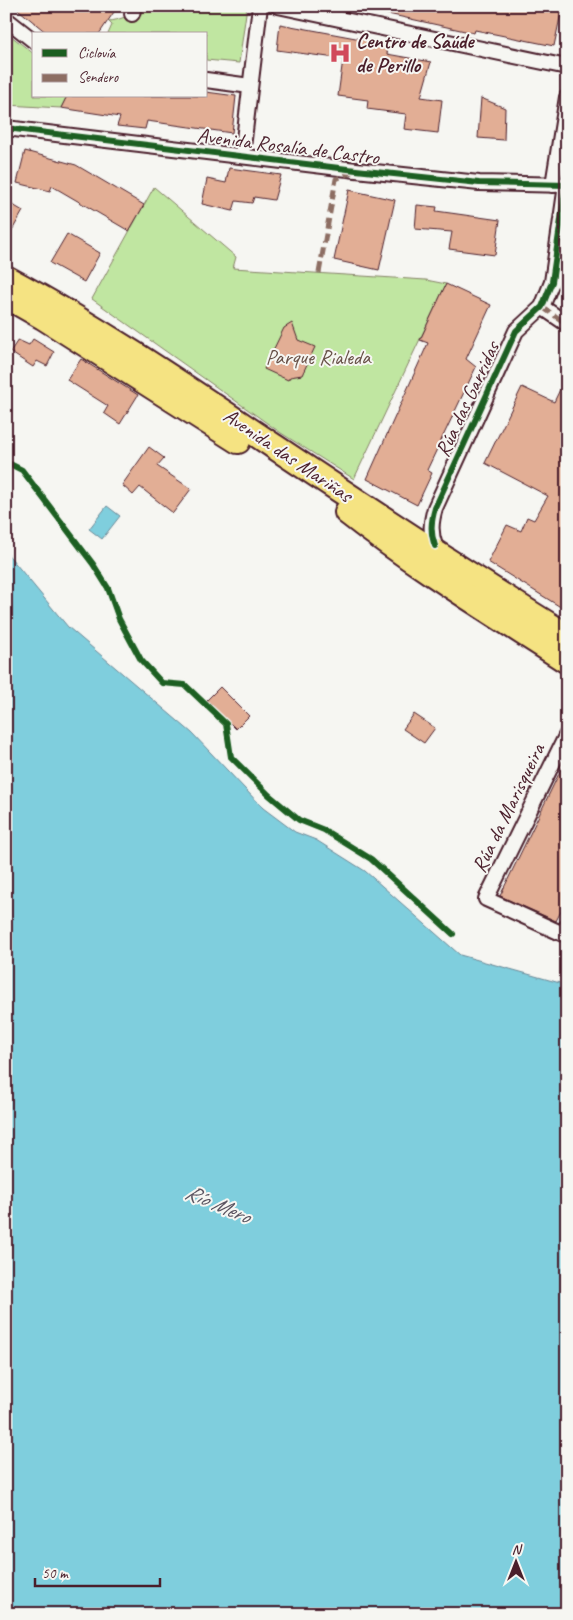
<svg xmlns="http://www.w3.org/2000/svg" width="573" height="1620" font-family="Caveat,sans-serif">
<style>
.green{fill:#c0e6a1;stroke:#858266}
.water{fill:#7fcedd;stroke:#6a8896}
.building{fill:#e2ae95;stroke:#4a1f2b}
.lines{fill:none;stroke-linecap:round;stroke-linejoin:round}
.minor-casing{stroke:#4a1f2b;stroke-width:18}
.trunk-casing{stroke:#4a1f2b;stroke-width:28}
.minor{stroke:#f6f6f2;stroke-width:14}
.trunk{stroke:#f5e382;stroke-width:24}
.quiet{stroke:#8d6e63;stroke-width:5;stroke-dasharray:10 5;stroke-linecap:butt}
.cycleway-casing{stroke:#f6f6f2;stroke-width:9}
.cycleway{stroke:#1b5e20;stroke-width:6}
.labels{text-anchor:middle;stroke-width:4;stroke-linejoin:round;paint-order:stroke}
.poi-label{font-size:21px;font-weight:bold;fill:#4a1f2b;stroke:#f6f6f2;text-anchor:start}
.street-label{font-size:21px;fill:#4a1f2b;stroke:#f6f6f2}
.park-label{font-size:21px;fill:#685148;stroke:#f6f6f2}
.water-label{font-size:22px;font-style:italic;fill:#5a5460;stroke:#f6f6f2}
</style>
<rect width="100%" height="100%" fill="#f6f6f2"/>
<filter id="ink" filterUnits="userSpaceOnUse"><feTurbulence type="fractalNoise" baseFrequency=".02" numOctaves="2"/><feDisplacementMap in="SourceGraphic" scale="10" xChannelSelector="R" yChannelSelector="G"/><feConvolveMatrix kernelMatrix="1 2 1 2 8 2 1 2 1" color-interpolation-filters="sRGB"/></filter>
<g filter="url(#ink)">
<g class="green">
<path d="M 141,6 L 247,6 L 239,63 L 206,60 L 206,34 L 108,34 L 112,25 L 108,21 C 120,21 128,13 139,16 Z"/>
<path d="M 6,32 L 34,54 L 34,96 L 67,96 L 61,108 L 6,105 Z"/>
<path d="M 154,187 L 236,257 L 233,268 L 426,280 L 446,284 L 354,479 L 281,433 L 92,299 Z"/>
</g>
<g class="water">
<path d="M 107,506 L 120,516 L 102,539 L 89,529 Z"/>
<path d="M 6,552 L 68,627 L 192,733 L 263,808 L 295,832 L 316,840 L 365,871 L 460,955 L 567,985 L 567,1614 L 6,1614 Z"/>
</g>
<g class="building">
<path d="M 14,6 L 118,6 L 99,34 L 48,34 Z"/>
<path d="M 380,6 L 553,6 L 562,8 L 554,46 L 475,30 L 474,33 L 379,12 Z"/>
<path d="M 280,24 L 388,44 L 387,54 L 431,62 L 421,97 L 442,100 L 438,133 L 404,129 L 406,114 L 367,109 L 368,100 L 338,96 L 343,59 L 277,50 Z"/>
<path d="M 206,92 L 236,96 L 232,133 L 147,121 L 145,129 L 117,126 L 120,117 L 61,108 L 67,96 L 206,96 Z"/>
<path d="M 481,98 L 505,108 L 504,140 L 478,138 Z"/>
<path d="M 25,151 L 76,165 L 144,205 L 129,231 L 52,186 L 50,191 L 17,183 Z"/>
<path d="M 229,168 L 281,175 L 274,200 L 254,197 L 252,203 L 236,201 L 233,211 L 202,204 L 207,179 L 226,183 Z"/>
<path d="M 349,190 L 395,200 L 379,270 L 334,260 Z"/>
<path d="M 6,201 L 23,211 L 6,241 Z"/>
<path d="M 417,205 L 437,207 L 436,211 L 500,220 L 495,255 L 449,249 L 452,232 L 415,229 Z"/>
<path d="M 67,234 L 100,253 L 84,282 L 50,263 Z"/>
<path d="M 446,284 L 491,305 L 466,359 L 476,367 L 427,470 L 432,473 L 417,505 L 367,479 L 428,343 L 420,340 Z"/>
<path d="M 292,323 L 298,340 L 315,347 L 302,375 L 290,377 L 288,380 L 264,369 L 284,328 Z"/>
<path d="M 33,339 L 54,352 L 47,366 L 37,361 L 33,367 L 10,352 L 18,340 L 29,345 Z"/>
<path d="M 81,359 L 138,395 L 120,424 L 104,413 L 108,406 L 67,380 Z"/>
<path d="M 567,375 L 567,611 L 488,562 L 507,525 L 521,531 L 527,517 L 534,520 L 548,496 L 485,463 L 522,387 L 554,402 Z"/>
<path d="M 149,447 L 164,458 L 157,466 L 191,489 L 173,513 L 140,487 L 133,495 L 122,485 Z"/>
<path d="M 220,687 L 249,716 L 236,729 L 207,700 Z"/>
<path d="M 414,714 L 435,728 L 424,743 L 403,729 Z"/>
<path d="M 567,757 L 567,900 L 556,921 L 500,896 Z"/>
</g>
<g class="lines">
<g class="minor-casing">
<g id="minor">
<path d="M 278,6 L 567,67"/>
<path d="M 132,14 L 134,6"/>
<path d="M 6,19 L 34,41"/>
<path d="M 206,80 L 250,86"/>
<path d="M 6,128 L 356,170 L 479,183 L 567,185"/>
<path d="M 242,156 L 260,6"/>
<path d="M 553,185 L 567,97"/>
<path d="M 542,307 L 567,324"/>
<path d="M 435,546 C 430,532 431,522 435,508 L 516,331 L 542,307 L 552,282 L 566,185"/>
<path d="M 567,734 L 486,899 L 563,934 L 567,926"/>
</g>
</g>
<g class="trunk-casing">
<g id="trunk">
<path d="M 6,278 C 99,328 187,388 275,447 C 371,511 468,575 567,636"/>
<path d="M 6,296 L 43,317 L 238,441"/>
<path d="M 347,512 C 417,567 493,613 567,661"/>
</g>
</g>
<use href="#minor" class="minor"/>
<use href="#trunk" class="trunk"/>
<g class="quiet">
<path d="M 319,273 L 336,179 L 354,171"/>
<path d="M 542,307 L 567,324"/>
</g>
<g class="cycleway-casing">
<g id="cycleway">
<path d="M 6,128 L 356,170 L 479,183 L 567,185"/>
<path d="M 6,462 L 22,470 L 93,564 L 108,588 L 119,619 L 141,660 L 162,683 L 185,685 L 226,724 L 231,757 L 269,795 L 299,820 L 324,830 L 371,859 L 453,934"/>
<path d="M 435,546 C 430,532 431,522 435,508 L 516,331 L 542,307 L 552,282 L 566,185"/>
</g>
</g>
<use href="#cycleway" class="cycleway"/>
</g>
</g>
<defs>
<g id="hospital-bare" transform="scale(1.725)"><path d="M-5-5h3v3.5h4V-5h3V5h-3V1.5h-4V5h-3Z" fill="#d1495b" stroke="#f6f6f2" stroke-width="2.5" paint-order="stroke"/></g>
</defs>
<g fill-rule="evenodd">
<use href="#hospital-bare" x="340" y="53"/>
</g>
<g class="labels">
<g class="poi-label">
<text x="356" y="48">Centro de Saúde<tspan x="356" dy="24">de Perillo</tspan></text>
</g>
<g class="street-label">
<text transform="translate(288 146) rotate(7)" y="7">Avenida Rosalía de Castro</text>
<text transform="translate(467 399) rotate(-65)" y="7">Rúa das Garridas</text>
<text transform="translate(288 455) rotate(34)" y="7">Avenida das Mariñas</text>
<text transform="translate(508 808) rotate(-64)" y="7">Rúa da Marisqueira</text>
</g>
<g class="park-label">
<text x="318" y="364">Parque Rialeda</text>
</g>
<g class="water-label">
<text transform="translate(218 1203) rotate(23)" y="8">Río Mero</text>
</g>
</g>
<rect width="573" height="1620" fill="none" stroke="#f6f6f2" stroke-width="25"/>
<rect x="12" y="12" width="548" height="1595" fill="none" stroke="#4a1f2b" stroke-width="2" filter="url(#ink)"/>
<rect x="32" y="32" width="175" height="65" fill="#f6f6f2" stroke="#b1a0a2"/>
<rect x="42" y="49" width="25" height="8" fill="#1b5e20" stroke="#b1a0a2"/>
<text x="78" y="58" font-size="15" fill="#4a1f2b">Ciclovía</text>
<rect x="42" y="74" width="25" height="8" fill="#8d6e63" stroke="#b1a0a2"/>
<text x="78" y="82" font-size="15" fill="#4a1f2b">Sendero</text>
<g transform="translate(516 1562)" stroke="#f6f6f2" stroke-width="4" paint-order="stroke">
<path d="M0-4L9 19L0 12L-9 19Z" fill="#4a1f2b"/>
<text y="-8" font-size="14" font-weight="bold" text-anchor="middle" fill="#4a1f2b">N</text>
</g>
<path d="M35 1578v8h125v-8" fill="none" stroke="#4a1f2b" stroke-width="2.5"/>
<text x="42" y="1578" font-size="15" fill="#4a1f2b" stroke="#f6f6f2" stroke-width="4" paint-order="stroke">50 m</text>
</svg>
